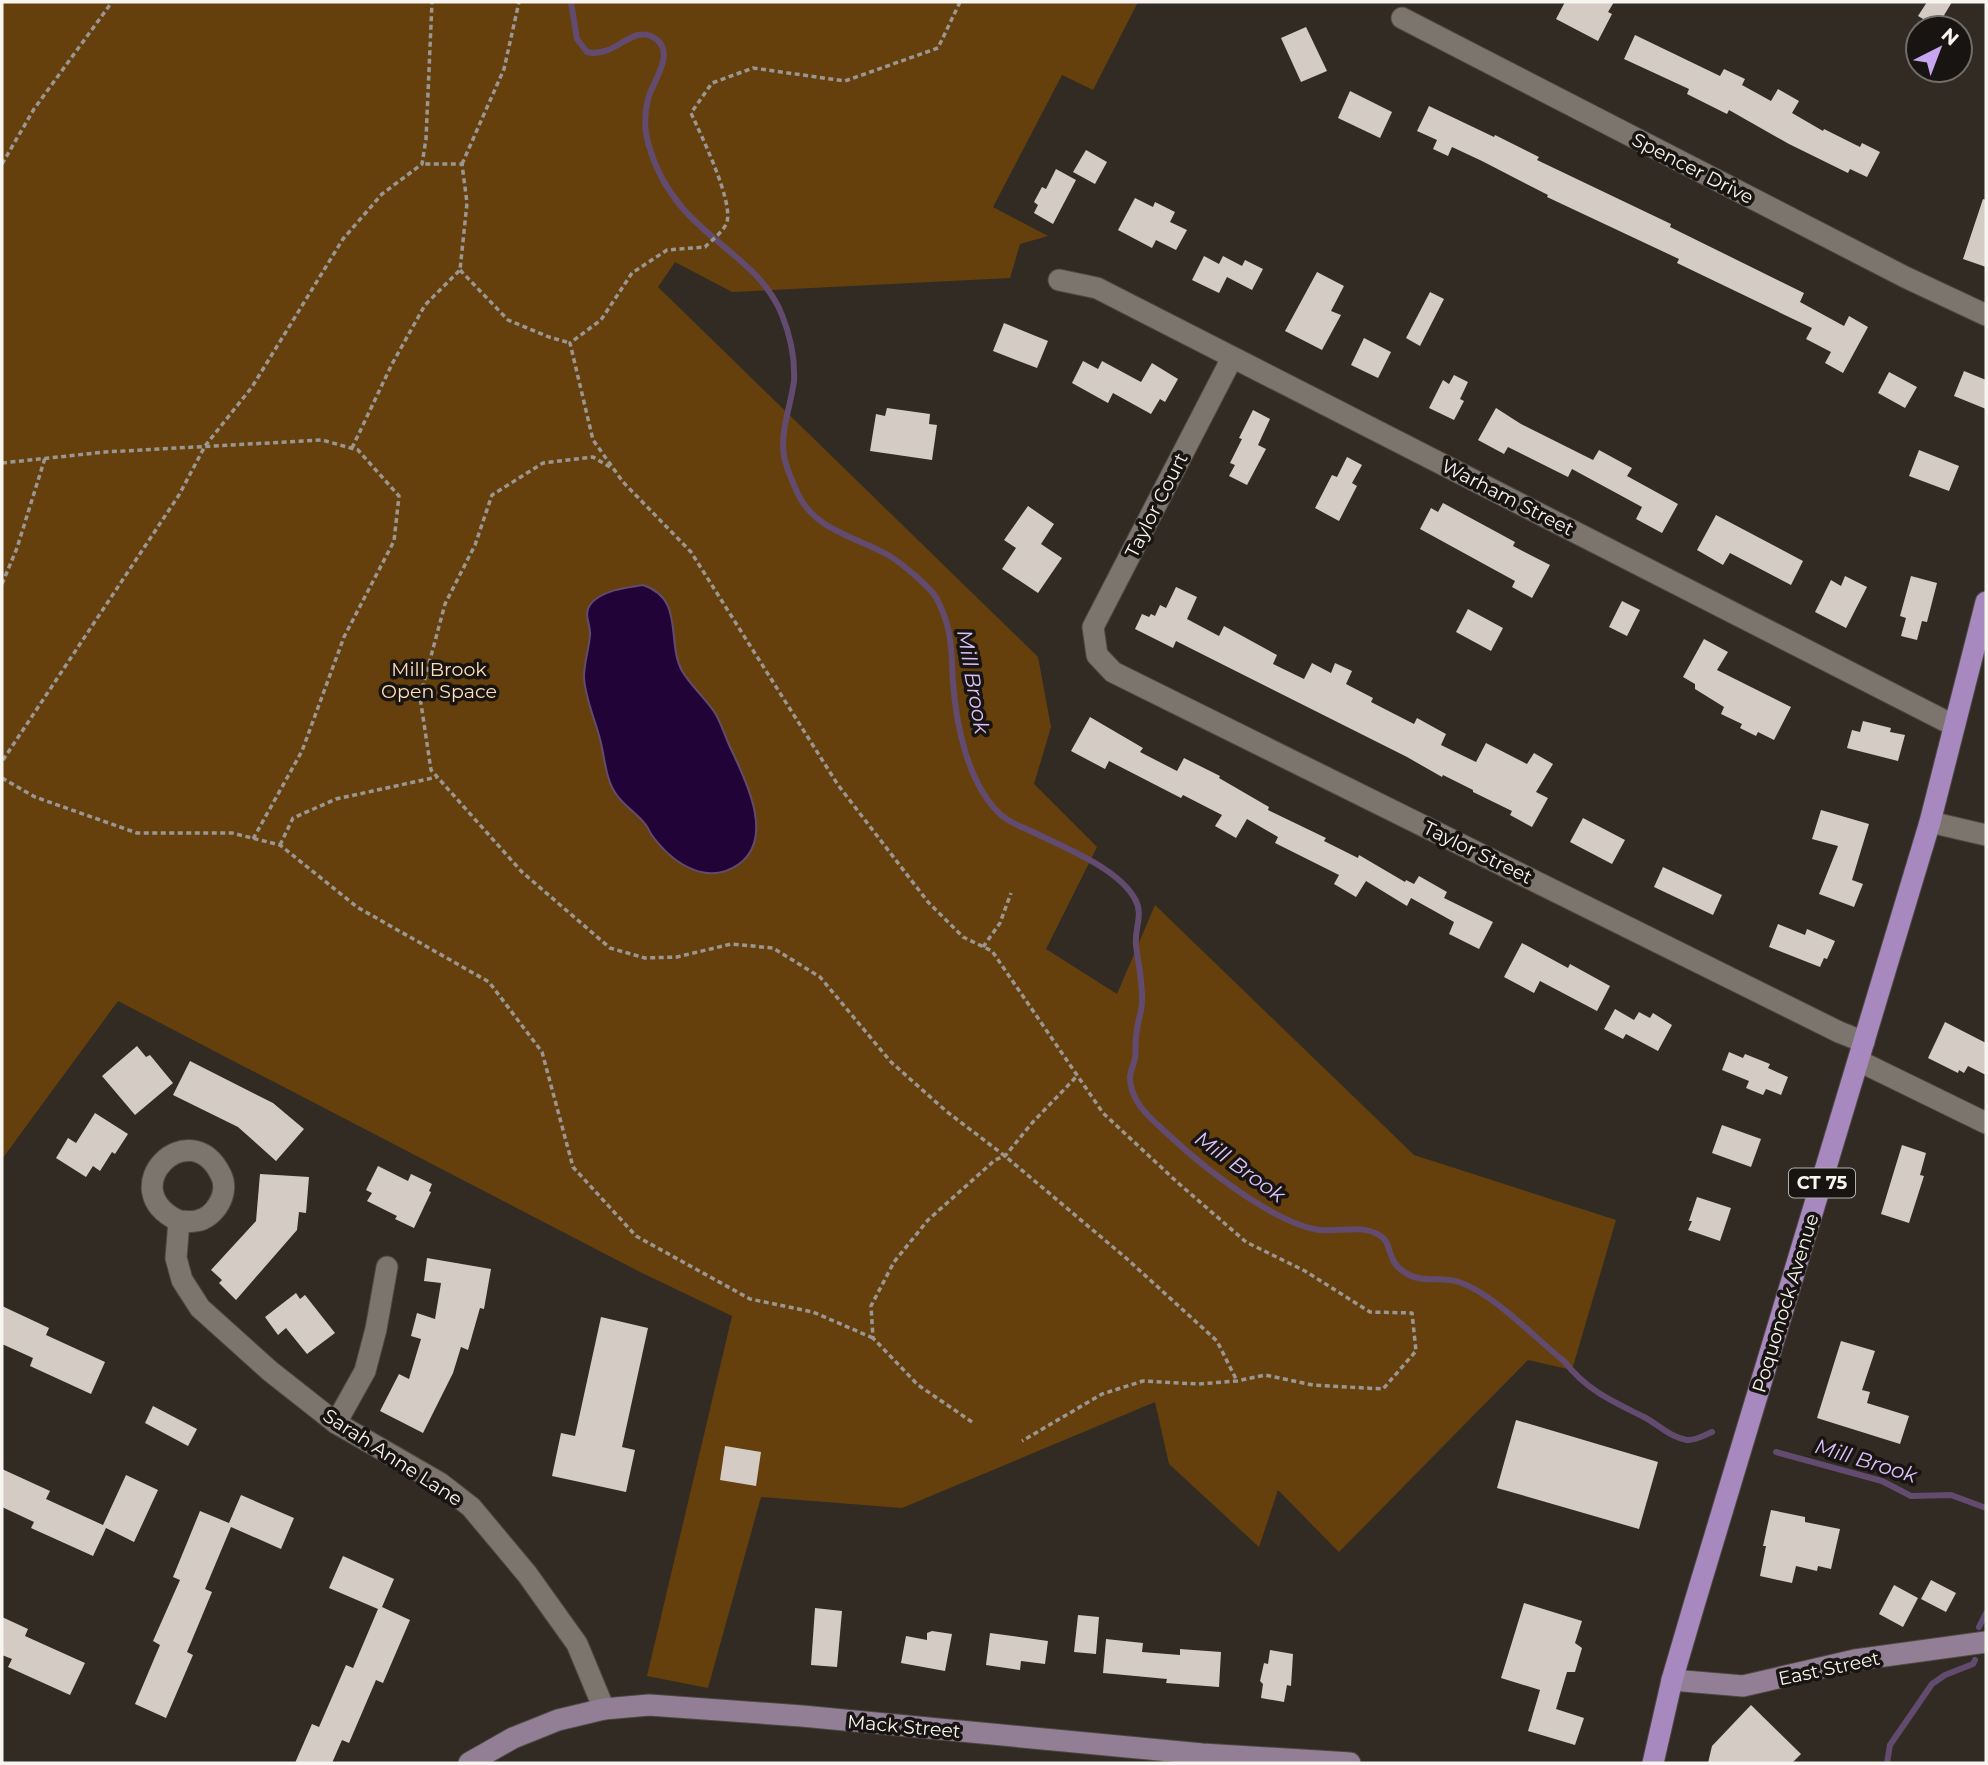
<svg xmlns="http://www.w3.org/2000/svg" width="1988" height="1765" font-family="Montserrat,sans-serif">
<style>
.green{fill:#65400d}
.water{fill:#210338;stroke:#624b6f;stroke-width:2}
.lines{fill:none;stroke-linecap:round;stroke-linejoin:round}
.stream{stroke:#624b6f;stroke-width:6}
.building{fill:#d4ccc4}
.street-casing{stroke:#4f4943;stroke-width:23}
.secondary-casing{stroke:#4f4943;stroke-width:23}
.primary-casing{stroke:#4f4943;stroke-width:23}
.path{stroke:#9b9691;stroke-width:3.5;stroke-dasharray:5 3.5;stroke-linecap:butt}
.street{stroke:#7c756d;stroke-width:21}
.secondary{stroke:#927f96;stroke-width:21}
.primary{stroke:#a889bf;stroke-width:21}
.labels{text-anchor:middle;stroke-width:7;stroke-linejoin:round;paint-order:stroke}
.shield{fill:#171411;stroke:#b4b1ad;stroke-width:2}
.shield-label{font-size:18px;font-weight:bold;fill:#f8f4f0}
.street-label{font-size:19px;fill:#f8f4f0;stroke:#171411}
.park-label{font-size:19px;fill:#ffdeba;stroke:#171411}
.water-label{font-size:21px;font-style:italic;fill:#dcc0fe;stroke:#171411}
</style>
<rect width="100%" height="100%" fill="#312b24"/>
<path class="green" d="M 2,2 L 1138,2 L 1093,90 L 1062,75 L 993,207 L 1048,236 L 1020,244 L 1010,278 L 732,292 L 675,262 L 658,287 L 1038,657 L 1051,727 L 1034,784 L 1097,847 L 1046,949 L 1117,994 L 1155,905 L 1414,1155 L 1616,1220 L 1572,1370 L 1528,1360 L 1339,1552 L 1278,1490 L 1259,1547 L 1169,1464 L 1155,1402 L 902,1508 L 761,1497 L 708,1688 L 647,1676 L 732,1316 L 640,1272 L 118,1001 L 2,1159 Z"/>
<path class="water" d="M 643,585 C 685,599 666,641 682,671 C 691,686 705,698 715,713 C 721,723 725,736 730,747 C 744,777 776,837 739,864 C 708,886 675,865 654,838 C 650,834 649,829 646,825 C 637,813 624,806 616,794 C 605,778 605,757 600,739 C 595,719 585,698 584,677 C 584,663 589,649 590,635 C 591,625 583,614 590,605 C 600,590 627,588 643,585 Z"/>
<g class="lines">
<g class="stream">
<path d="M 571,2 L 577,39 L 587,52 C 616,59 632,22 656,39 C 676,54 652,82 648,99 C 644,115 644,130 649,146 C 655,167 666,188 680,205 C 711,244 763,266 782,315 C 790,335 795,360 794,381 C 791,405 780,431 784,456 C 786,468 792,480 797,492 C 814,530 854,536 888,555 C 899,561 908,570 918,578 C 925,585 932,590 937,599 C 953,631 951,649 953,682 C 956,725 968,784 1000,814 C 1010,823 1022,827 1033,832 C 1065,848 1118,868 1135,899 C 1144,915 1134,929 1136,945 C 1138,964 1143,982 1142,1002 C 1142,1011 1138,1020 1137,1030 C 1135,1039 1136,1049 1135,1058 C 1134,1065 1131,1069 1130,1076 C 1129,1103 1154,1121 1171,1137 C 1204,1168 1271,1220 1314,1229 C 1334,1234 1360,1223 1379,1235 C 1393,1242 1386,1261 1404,1272 C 1421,1284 1441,1276 1459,1282 C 1494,1294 1535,1338 1565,1362 C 1586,1390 1614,1402 1644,1417 C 1659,1425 1670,1437 1687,1440 C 1695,1441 1705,1435 1712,1432"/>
<path d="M 1776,1452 L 1882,1481 L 1911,1496 L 1951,1495 L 1986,1508"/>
<path d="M 1979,1627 L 1986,1613"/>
<path d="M 1887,1763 L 1890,1745 L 1932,1684 L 1945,1675 L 1973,1664 L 1975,1660"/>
</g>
</g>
<g class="building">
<path d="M 1565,2 L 1614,2 L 1608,12 L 1612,14 L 1598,41 L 1556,19 Z"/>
<path d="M 1927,2 L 1952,2 L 1937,27 L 1918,16 Z"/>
<path d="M 1306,27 L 1327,71 L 1301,82 L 1281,38 Z"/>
<path d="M 1635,35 L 1720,76 L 1724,69 L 1745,79 L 1742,85 L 1771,101 L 1778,89 L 1799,101 L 1792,113 L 1823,131 L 1824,129 L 1860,147 L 1862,143 L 1880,152 L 1867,177 L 1850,169 L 1848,173 L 1789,144 L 1729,110 L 1727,114 L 1687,94 L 1689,89 L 1624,59 Z"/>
<path d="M 1350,91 L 1392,112 L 1380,138 L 1338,118 Z"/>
<path d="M 1429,106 L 1494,137 L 1495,135 L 1539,157 L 1537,160 L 1671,224 L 1670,227 L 1804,293 L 1800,302 L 1844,326 L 1849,316 L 1868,327 L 1843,373 L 1825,363 L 1831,352 L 1806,339 L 1812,328 L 1677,263 L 1679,259 L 1547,197 L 1548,195 L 1482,161 L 1452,147 L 1448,156 L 1433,149 L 1437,140 L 1417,131 Z"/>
<path d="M 1086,150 L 1107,162 L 1095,184 L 1073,172 Z"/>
<path d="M 1056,169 L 1076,180 L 1053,224 L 1034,213 L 1038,205 L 1034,202 L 1042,187 L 1046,189 Z"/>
<path d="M 1135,198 L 1153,207 L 1155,202 L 1175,212 L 1170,222 L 1187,230 L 1176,250 L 1156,240 L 1152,248 L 1118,230 Z"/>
<path d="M 1983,199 L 1986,200 L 1986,267 L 1963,259 Z"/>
<path d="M 1204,256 L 1219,264 L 1223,256 L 1242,266 L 1245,260 L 1263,269 L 1252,290 L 1227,277 L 1219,293 L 1192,280 Z"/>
<path d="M 1317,272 L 1344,286 L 1331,311 L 1341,315 L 1322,350 L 1285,331 Z"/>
<path d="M 1430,292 L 1444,299 L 1420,346 L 1406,338 Z"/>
<path d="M 1004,323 L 1048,341 L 1037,368 L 993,351 Z"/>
<path d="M 1364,338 L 1391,352 L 1378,378 L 1351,365 Z"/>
<path d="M 1083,361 L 1098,369 L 1102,361 L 1141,382 L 1152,363 L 1178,379 L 1165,402 L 1160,399 L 1151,414 L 1113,393 L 1108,403 L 1072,383 Z"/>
<path d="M 1964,371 L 1986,380 L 1986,409 L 1954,396 Z"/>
<path d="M 1889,372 L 1917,387 L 1905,408 L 1878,393 Z"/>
<path d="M 1454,375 L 1468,382 L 1460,399 L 1464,401 L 1454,420 L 1429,408 L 1443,380 L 1449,384 Z"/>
<path d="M 887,408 L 930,414 L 929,424 L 937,425 L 932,460 L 870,451 L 876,414 L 885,416 Z"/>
<path d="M 1496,408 L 1521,424 L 1593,460 L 1599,450 L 1632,468 L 1627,476 L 1678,504 L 1662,533 L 1636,519 L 1642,507 L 1572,469 L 1568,477 L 1508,447 L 1504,454 L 1478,440 Z"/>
<path d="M 1253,410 L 1270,419 L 1258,445 L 1266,449 L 1247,485 L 1229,476 L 1235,465 L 1230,463 L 1242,439 L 1239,438 Z"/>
<path d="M 1919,450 L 1959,466 L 1949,491 L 1909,476 Z"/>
<path d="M 1347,457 L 1362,465 L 1352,483 L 1357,486 L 1339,521 L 1315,508 L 1332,475 L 1337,477 Z"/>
<path d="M 1443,503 L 1515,542 L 1513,546 L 1550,565 L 1532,598 L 1512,587 L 1515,581 L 1420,529 L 1431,508 L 1438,512 Z"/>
<path d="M 1028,506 L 1054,524 L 1041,544 L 1062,558 L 1038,593 L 1002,569 L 1016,548 L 1004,540 Z"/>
<path d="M 1716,515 L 1803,561 L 1791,585 L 1730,553 L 1723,565 L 1697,550 Z"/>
<path d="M 1845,576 L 1867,587 L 1846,628 L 1815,612 L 1831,580 L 1841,586 Z"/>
<path d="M 1911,576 L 1937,583 L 1927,622 L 1922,621 L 1917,640 L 1901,636 L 1906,618 L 1900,616 Z"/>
<path d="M 1176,587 L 1197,597 L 1187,619 L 1219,636 L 1224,626 L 1277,655 L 1273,664 L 1304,679 L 1312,663 L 1331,673 L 1335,663 L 1352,671 L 1346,684 L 1373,698 L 1371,702 L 1414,724 L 1417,718 L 1446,734 L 1441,745 L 1476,762 L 1486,743 L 1527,764 L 1534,753 L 1553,764 L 1536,792 L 1548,798 L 1532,827 L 1510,815 L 1512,811 L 1473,792 L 1473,790 L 1443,775 L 1442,777 L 1407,757 L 1176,641 L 1173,648 L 1135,629 L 1142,614 L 1149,617 L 1151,614 L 1155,616 L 1160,605 L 1166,608 Z"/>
<path d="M 1622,601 L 1640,610 L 1627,636 L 1609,627 Z"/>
<path d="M 1468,609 L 1503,628 L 1491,651 L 1456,632 Z"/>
<path d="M 1704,639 L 1728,652 L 1717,670 L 1791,707 L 1774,740 L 1758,732 L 1756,736 L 1740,728 L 1742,724 L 1721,714 L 1724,707 L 1695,689 L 1695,684 L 1683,677 Z"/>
<path d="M 1090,717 L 1143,748 L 1140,752 L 1177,771 L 1184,758 L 1220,776 L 1219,778 L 1269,807 L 1268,810 L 1326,838 L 1324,841 L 1358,858 L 1359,855 L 1405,882 L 1406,880 L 1414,884 L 1419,876 L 1447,892 L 1444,898 L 1493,922 L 1479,949 L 1449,934 L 1454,922 L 1411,898 L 1407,906 L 1366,881 L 1356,897 L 1334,884 L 1339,875 L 1275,843 L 1278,837 L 1247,819 L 1236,838 L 1215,826 L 1222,815 L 1183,795 L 1181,798 L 1109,761 L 1105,769 L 1071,751 Z"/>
<path d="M 1863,721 L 1891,728 L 1890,732 L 1905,735 L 1898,761 L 1847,748 L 1852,730 L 1860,732 Z"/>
<path d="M 1821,810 L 1869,824 L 1852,880 L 1863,884 L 1854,907 L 1819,894 L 1838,846 L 1812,839 Z"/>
<path d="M 1583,818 L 1625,840 L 1612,864 L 1570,842 Z"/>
<path d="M 1663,867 L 1722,895 L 1713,915 L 1654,887 Z"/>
<path d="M 1778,924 L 1805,935 L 1807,929 L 1835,941 L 1827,959 L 1824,958 L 1820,967 L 1769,947 Z"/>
<path d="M 1522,943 L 1568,968 L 1570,964 L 1610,986 L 1597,1011 L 1540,981 L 1534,993 L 1504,977 Z"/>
<path d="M 1615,1009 L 1634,1020 L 1639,1012 L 1650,1018 L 1653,1013 L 1672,1025 L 1658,1051 L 1626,1034 L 1623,1039 L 1604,1029 Z"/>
<path d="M 1945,1022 L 1986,1043 L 1986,1075 L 1968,1066 L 1964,1073 L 1959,1070 L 1958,1073 L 1928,1058 Z"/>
<path d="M 137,1046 L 146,1057 L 150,1055 L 173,1083 L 135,1115 L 102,1076 Z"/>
<path d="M 1729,1052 L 1743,1058 L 1745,1054 L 1770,1064 L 1768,1068 L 1788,1077 L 1781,1095 L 1766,1089 L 1763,1095 L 1746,1088 L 1749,1081 L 1722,1070 Z"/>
<path d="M 190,1061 L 273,1103 L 304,1129 L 276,1161 L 238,1127 L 173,1095 Z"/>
<path d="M 95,1113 L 128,1134 L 115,1154 L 112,1152 L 100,1171 L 93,1166 L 86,1177 L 56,1158 L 68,1138 L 76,1143 Z"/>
<path d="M 1722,1125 L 1761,1139 L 1751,1167 L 1712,1153 Z"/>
<path d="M 1902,1145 L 1926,1153 L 1920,1175 L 1924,1176 L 1909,1223 L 1881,1214 Z"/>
<path d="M 378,1166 L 408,1181 L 411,1174 L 432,1184 L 429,1191 L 431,1192 L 414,1228 L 395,1219 L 397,1216 L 367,1201 L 372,1193 L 366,1190 Z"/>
<path d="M 260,1174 L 309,1177 L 306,1213 L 299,1212 L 297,1230 L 236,1300 L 219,1283 L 222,1280 L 211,1270 L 256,1221 Z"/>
<path d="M 1697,1197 L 1731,1208 L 1720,1241 L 1688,1230 L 1692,1221 L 1689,1221 Z"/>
<path d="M 427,1258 L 491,1269 L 484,1309 L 480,1308 L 468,1350 L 461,1347 L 453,1373 L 423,1433 L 380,1411 L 399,1374 L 409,1379 L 421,1339 L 411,1336 L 417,1313 L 435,1319 L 441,1283 L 424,1281 Z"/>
<path d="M 296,1293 L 300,1299 L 305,1295 L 335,1333 L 307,1354 L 286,1328 L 278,1335 L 265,1317 Z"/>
<path d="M 2,1306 L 49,1328 L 46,1335 L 105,1362 L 91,1394 L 30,1366 L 33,1358 L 2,1344 Z"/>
<path d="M 601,1317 L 648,1328 L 622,1447 L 635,1450 L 626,1492 L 552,1476 L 561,1433 L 575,1436 Z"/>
<path d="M 1841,1341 L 1875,1351 L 1862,1390 L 1870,1392 L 1867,1403 L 1909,1416 L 1900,1444 L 1817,1418 Z"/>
<path d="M 153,1406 L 197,1429 L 188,1446 L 145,1423 Z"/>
<path d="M 1516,1420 L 1658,1462 L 1639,1529 L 1497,1488 Z"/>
<path d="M 725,1446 L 761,1452 L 756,1486 L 720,1480 Z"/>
<path d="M 2,1469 L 50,1491 L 46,1499 L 103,1525 L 126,1475 L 158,1490 L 134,1542 L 106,1528 L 93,1556 L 31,1528 L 34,1522 L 2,1507 Z"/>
<path d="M 241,1495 L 294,1518 L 281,1549 L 231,1527 L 205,1589 L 212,1592 L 187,1652 L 193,1655 L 166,1718 L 135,1704 L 160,1645 L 153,1641 L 180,1580 L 173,1577 L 200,1511 L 229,1523 Z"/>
<path d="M 1771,1510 L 1805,1517 L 1805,1522 L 1840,1529 L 1831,1569 L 1818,1566 L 1817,1571 L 1796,1566 L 1792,1583 L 1760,1576 L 1766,1546 L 1763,1546 Z"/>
<path d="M 343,1556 L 394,1579 L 382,1607 L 410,1620 L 383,1683 L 376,1680 L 349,1743 L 342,1740 L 332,1763 L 295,1763 L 312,1724 L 319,1727 L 346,1665 L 353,1668 L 378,1609 L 329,1588 Z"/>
<path d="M 1931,1580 L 1956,1593 L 1946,1612 L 1921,1599 Z"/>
<path d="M 1894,1585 L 1918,1598 L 1903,1627 L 1879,1614 Z"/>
<path d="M 1524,1603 L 1582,1621 L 1575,1643 L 1582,1648 L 1575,1672 L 1567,1672 L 1556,1709 L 1584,1718 L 1575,1745 L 1528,1731 L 1540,1690 L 1501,1678 Z"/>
<path d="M 815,1608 L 842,1611 L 837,1667 L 811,1665 Z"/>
<path d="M 1078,1615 L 1099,1617 L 1096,1654 L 1074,1652 Z"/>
<path d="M 2,1617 L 28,1629 L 25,1636 L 85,1663 L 70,1695 L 8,1667 L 12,1659 L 2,1655 Z"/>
<path d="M 932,1631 L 952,1634 L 945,1671 L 901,1663 L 906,1636 L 927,1640 L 927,1633 Z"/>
<path d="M 990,1633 L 1048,1641 L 1045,1664 L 1021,1661 L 1020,1670 L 986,1665 Z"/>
<path d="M 1106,1639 L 1143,1643 L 1142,1652 L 1180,1655 L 1180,1649 L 1221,1652 L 1219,1687 L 1166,1683 L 1167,1679 L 1103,1673 Z"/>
<path d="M 1270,1650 L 1293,1654 L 1291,1686 L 1287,1685 L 1284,1702 L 1261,1698 L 1263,1684 L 1260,1681 L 1264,1663 L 1268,1664 Z"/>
<path d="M 1751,1705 L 1801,1754 L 1792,1763 L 1708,1763 L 1712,1746 Z"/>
</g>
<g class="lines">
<g class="street-casing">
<g id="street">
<path d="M 1402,18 L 1905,277 L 1986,315"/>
<path d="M 1059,280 L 1097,288 L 1953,725"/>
<path d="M 1232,358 L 1093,627 L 1097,655 L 1113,672 L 1839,1032 L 1864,1042"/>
<path d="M 1930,822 L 1986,835"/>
<path d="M 1859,1061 L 1986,1123"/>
<path d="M 179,1221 C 111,1189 190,1111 221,1175 C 230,1193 215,1218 196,1221 C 190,1222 184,1221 179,1221 L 176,1258 L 182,1280 L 200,1308 L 270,1371 L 336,1423 L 440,1483 L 471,1507 L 527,1574 L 577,1644 L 604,1709"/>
<path d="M 336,1423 L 365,1371 L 376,1329 L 387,1267"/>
</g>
</g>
<g class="secondary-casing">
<g id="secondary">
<path d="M 1672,1680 L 1743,1686 L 1855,1660 L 1986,1642"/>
<path d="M 469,1763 L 513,1738 L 558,1720 L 604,1709 L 649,1705 L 802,1716 L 1202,1754 L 1350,1763"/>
</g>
</g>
<g class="primary-casing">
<path id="primary" d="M 1653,1763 L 1672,1680 L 1694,1605 L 1930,822 L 1986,602"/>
</g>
<g class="path">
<path d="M 960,2 L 938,48 L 845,81 L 753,68 L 712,83 L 691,113 C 701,135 733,200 727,222 C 724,231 712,240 705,247 L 667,250 L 632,273 L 601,320 L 570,343 L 593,440 L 623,482 L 691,552 L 838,785 L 928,902 L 963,937 L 992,951 L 1103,1113 L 1177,1182 L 1246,1242 L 1305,1271 L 1370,1312 L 1412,1313 L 1416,1351 L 1383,1389 L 1313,1385 L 1265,1375 L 1237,1381 L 1198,1384 L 1143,1381 L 1102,1394 L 1022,1441"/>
<path d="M 2,164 L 34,109 L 112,2"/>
<path d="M 462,164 L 504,69 L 519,2"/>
<path d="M 460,270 L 508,320 L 549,337 L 570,343"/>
<path d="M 352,448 L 392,364 L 425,305 L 460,270 L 467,203 L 462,164 L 422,164"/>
<path d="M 2,463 L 105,452 L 322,440 L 358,450 L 399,496 L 394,541 L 344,637 L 302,751 L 253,839"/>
<path d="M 610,467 L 593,457 L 543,463 L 492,495 L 475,545 L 445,604 L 420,697 L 431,770 L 522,872 L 610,948 L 645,958 L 677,957 L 731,944 L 773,948 L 820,977 L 891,1062 L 946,1111 L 1005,1156 L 1126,1258 L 1217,1341 L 1237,1381"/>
<path d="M 2,584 L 17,548 L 45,458"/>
<path d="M 3,760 L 179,495 L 205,446 L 252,387 L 343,239 L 382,194 L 422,164 L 426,139 L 432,2"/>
<path d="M 2,778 L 35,797 L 137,833 L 232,833 L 280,845 L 357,907 L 489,982 L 542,1052 L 573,1167 L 636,1236 L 750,1299 L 813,1312 L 873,1338"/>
<path d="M 280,845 L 293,818 L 336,799 L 437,777"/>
<path d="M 983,947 L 1000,923 L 1011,893"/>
<path d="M 972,1422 L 918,1385 L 873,1338 L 871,1306 L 894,1262 L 928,1220 L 995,1160 L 1005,1156 L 1032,1123 L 1077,1076"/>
</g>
<use href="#street" class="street"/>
<use href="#secondary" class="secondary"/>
<use href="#primary" class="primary"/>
</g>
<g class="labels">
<rect class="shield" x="1789" y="1168.5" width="66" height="29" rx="5"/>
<g class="shield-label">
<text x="1822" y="1189">CT 75</text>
</g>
<g class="street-label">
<text transform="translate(1693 168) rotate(27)" y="7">Spencer Drive</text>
<text transform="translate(1508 497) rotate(27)" y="7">Warham Street</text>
<text transform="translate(1156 505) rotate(-63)" y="7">Taylor Court</text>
<text transform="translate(1478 852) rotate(26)" y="7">Taylor Street</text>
<text transform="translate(1785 1303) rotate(-73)" y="7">Poquonock Avenue</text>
<text transform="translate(393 1457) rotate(33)" y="7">Sarah Anne Lane</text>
<text transform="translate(1829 1668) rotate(-12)" y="7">East Street</text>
<text transform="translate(904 1726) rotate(5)" y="7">Mack Street</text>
</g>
<g class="park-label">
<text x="439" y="676">Mill Brook<tspan x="439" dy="22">Open Space</tspan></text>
</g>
<g class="water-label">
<text transform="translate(973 682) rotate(80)" y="7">Mill Brook</text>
<text transform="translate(1240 1167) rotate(36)" y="7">Mill Brook</text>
<text transform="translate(1866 1461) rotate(17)" y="7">Mill Brook</text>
</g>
</g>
<rect width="1988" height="1765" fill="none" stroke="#f8f4f0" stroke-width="7"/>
<g transform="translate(1939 49) rotate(42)"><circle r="33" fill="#171411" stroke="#716e6a" stroke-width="2"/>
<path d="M0-5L12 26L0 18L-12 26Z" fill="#c8a6ef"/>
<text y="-10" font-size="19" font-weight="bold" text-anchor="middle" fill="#f8f4f0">N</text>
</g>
</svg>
